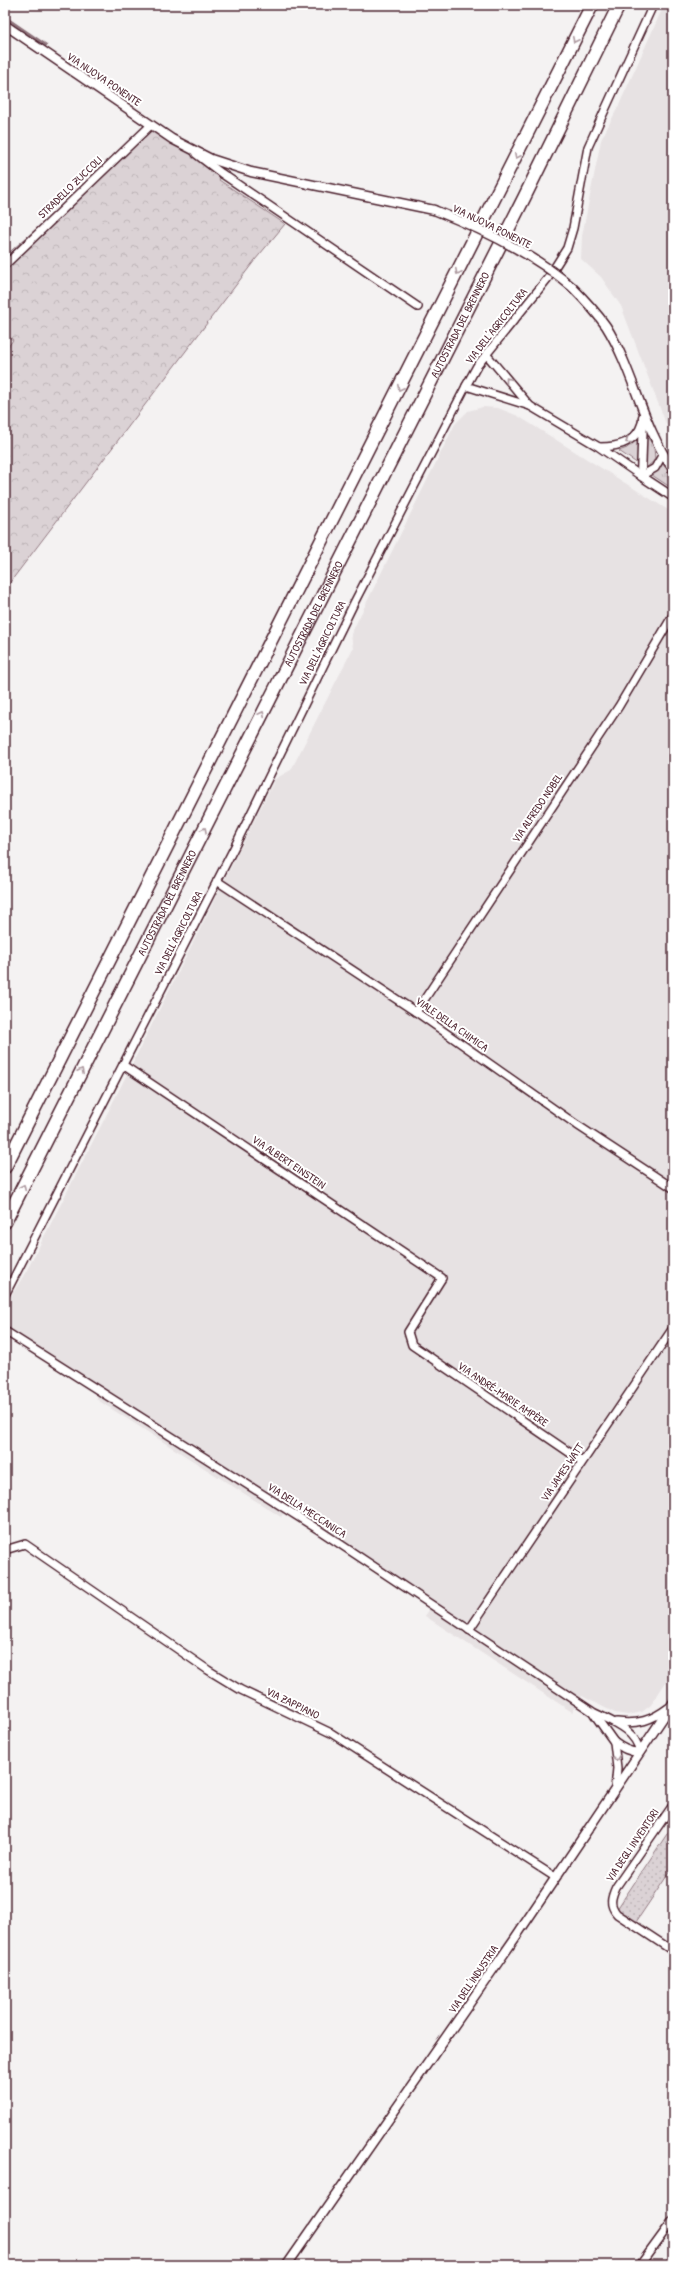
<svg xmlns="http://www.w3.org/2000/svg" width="678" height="2270" font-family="'Patrick Hand',sans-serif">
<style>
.built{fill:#e7e2e3}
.grass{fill:url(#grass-tufts);stroke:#927880}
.forest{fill:url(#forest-crowns);stroke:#927880}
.park{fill:url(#park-dots);stroke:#927880}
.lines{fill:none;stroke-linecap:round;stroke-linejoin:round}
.stream{stroke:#8d727a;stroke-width:2.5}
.minor-casing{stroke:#4a1f2b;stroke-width:10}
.tertiary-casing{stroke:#4a1f2b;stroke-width:11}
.motorway-casing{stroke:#4a1f2b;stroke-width:15}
.minor{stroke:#fff;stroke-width:7}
.tertiary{stroke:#fff;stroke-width:8}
.motorway{stroke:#fff;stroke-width:12}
.tertiary-bridge-casing{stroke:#4a1f2b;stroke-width:11;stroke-linecap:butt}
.tertiary-bridge{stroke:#fff;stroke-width:8}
.oneway{stroke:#ae9aa0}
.labels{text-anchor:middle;stroke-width:4;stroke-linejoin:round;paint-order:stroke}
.street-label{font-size:11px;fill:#4a1f2b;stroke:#fff}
</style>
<defs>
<pattern id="grass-tufts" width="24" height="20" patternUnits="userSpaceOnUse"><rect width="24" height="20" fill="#dbd2d5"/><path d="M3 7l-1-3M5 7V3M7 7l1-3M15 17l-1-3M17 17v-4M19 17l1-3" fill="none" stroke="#bdb4b7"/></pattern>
<pattern id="forest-crowns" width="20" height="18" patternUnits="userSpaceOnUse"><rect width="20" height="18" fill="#dbd2d5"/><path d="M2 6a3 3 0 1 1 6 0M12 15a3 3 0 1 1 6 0" fill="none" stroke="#bdb4b7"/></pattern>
<pattern id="park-dots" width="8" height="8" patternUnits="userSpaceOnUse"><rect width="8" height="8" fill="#dbd2d5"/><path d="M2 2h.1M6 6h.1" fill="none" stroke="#bdb4b7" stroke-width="1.8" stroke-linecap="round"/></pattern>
</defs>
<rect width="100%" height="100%" fill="#f4f2f2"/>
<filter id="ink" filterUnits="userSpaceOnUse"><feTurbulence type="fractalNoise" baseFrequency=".025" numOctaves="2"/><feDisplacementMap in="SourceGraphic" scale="8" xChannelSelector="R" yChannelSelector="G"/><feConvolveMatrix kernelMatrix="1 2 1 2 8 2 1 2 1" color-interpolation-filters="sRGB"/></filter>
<g filter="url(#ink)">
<g class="built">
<path d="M 664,5 L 673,5 L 673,442 L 621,306 L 601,277 L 581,259 L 582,236 L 601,140 L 619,105 Z"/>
<path d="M 483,407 L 498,408 L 518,416 L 673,513 L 673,1671 L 651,1705 L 642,1712 L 628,1715 L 615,1713 L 582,1696 L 572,1712 L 425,1616 L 431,1607 L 287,1508 L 281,1517 L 96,1399 L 100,1392 L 5,1330 L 5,1306 L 27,1270 L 109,1110 L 275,779 L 291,770 L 353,648 L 351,634 L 455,424 L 468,411 Z"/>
</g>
<g class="grass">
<path d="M 647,436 L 654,447 L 655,460 L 646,468 L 644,466 Z"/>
<path d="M 638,438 L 638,464 L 619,451 L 627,448 Z"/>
<path d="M 662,463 L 673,477 L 673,489 L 652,475 L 660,468 Z"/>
</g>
<path class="forest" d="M 158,124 L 225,172 L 219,180 L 285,224 L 255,260 L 5,589 L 5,351 L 13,340 L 5,334 L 5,256 Z"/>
<path class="park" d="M 673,1825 L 673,1867 L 636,1922 L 617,1909 Z"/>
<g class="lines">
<path class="stream" d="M 5,17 L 46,45"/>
<g class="minor-casing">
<g id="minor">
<path d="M 196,154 L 221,173 L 418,307"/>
<path d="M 5,265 L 151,125"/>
<path d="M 486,354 L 530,406 L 599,447 L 641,476 L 655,468 L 663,454"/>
<path d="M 466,386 L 530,406"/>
<path d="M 600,447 C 618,447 636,443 642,423"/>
<path d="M 217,881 L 416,1012 L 577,1125 L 673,1188"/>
<path d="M 416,1012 L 619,706 L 673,615"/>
<path d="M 123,1065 L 442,1278 L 408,1332 L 412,1345 L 582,1461"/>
<path d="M 5,1295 L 235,846 L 354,603 L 466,386 L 477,366 L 548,278 L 567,248 L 573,228 L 588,147 L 653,5"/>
<path d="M 5,1331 L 319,1530 L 593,1712 C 612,1722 635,1729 640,1752 C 630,1753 622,1748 614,1742"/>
<path d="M 5,1550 L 25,1544 L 208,1670 L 241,1690 L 331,1733 L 555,1877"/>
<path d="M 469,1630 L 673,1328"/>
<path d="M 594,1714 L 614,1742 L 617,1768 L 615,1789"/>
<path d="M 617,1722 C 638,1725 652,1720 668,1708"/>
<path d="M 673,1805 L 616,1887 C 611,1898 609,1905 617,1914 L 673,1951"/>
<path d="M 640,2265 L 673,2220"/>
</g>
</g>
<g class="tertiary-casing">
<g id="tertiary">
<path d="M 5,25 L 172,139 L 211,159 L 251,172 L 434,210"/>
<path d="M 572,287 C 584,299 596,312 606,326 C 634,371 642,426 673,469"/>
<path d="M 643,417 L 641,476 L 673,497"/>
<path d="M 287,2265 L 515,1938 L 673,1703"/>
</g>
</g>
<g class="motorway-casing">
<g id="motorway">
<path d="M 5,1167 L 592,5"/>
<path id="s1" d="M 5,1222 L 524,198 L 619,5"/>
</g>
</g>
<use href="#minor" class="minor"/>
<use href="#tertiary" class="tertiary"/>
<use href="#motorway" class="motorway"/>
<g class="tertiary-bridge-casing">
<path id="tertiary-bridge" d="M 434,210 C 482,229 533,253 572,287"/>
</g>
<use href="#tertiary-bridge" class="tertiary-bridge"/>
</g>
<defs><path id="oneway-chevron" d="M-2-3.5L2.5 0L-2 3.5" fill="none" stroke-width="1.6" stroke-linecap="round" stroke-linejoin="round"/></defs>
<g class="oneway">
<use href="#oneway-chevron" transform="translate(575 40) rotate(116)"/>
<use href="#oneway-chevron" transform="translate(517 156) rotate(117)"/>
<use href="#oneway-chevron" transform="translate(458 272) rotate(117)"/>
<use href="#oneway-chevron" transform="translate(508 380) rotate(-128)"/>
<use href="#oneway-chevron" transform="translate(400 388) rotate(117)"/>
<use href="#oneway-chevron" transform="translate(628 441) rotate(144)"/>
<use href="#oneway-chevron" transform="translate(262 714) rotate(-63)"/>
<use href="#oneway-chevron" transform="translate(204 830) rotate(-63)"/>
<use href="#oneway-chevron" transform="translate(81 1071) rotate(-63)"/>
<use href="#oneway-chevron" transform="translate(23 1187) rotate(-63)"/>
<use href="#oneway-chevron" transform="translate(616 1758) rotate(83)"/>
</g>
</g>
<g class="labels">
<g class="street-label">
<text transform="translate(104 79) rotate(34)" y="4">VIA NUOVA PONENTE</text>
<text transform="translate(70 187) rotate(-44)" y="4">STRADELLO ZUCCOLI</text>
<text transform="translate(492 226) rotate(26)" y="4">VIA NUOVA PONENTE</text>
<text dy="4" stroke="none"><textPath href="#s1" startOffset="1006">AUTOSTRADA DEL BRENNERO</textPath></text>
<text transform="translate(496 326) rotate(-52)" y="4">VIA DELL'AGRICOLTURA</text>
<text dy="4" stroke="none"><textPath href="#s1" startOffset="682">AUTOSTRADA DEL BRENNERO</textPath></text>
<text transform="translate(322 643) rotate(-64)" y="4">VIA DELL'AGRICOLTURA</text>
<text transform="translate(537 808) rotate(-56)" y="4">VIA ALFREDO NOBEL</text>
<text dy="4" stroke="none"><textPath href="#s1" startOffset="358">AUTOSTRADA DEL BRENNERO</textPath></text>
<text transform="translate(178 933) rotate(-63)" y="4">VIA DELL'AGRICOLTURA</text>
<text transform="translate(452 1024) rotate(35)" y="4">VIALE DELLA CHIMICA</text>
<text transform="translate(289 1162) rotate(34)" y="4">VIA ALBERT EINSTEIN</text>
<text transform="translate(503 1394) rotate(34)" y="4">VIA ANDRÉ-MARIE AMPÈRE</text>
<text transform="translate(562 1472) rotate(-56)" y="4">VIA JAMES WATT</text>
<text transform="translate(307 1510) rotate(33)" y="4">VIA DELLA MECCANICA</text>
<text transform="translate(293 1703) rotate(26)" y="4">VIA ZAPPIANO</text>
<text transform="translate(632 1845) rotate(-56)" y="4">VIA DEGLI INVENTORI</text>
<text transform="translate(473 1979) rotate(-56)" y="4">VIA DELL'INDUSTRIA</text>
</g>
</g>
<rect width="678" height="2270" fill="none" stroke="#fff" stroke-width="20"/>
<rect x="10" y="10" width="658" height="2250" fill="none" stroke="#4a1f2b" stroke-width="1.5" filter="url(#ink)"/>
</svg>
